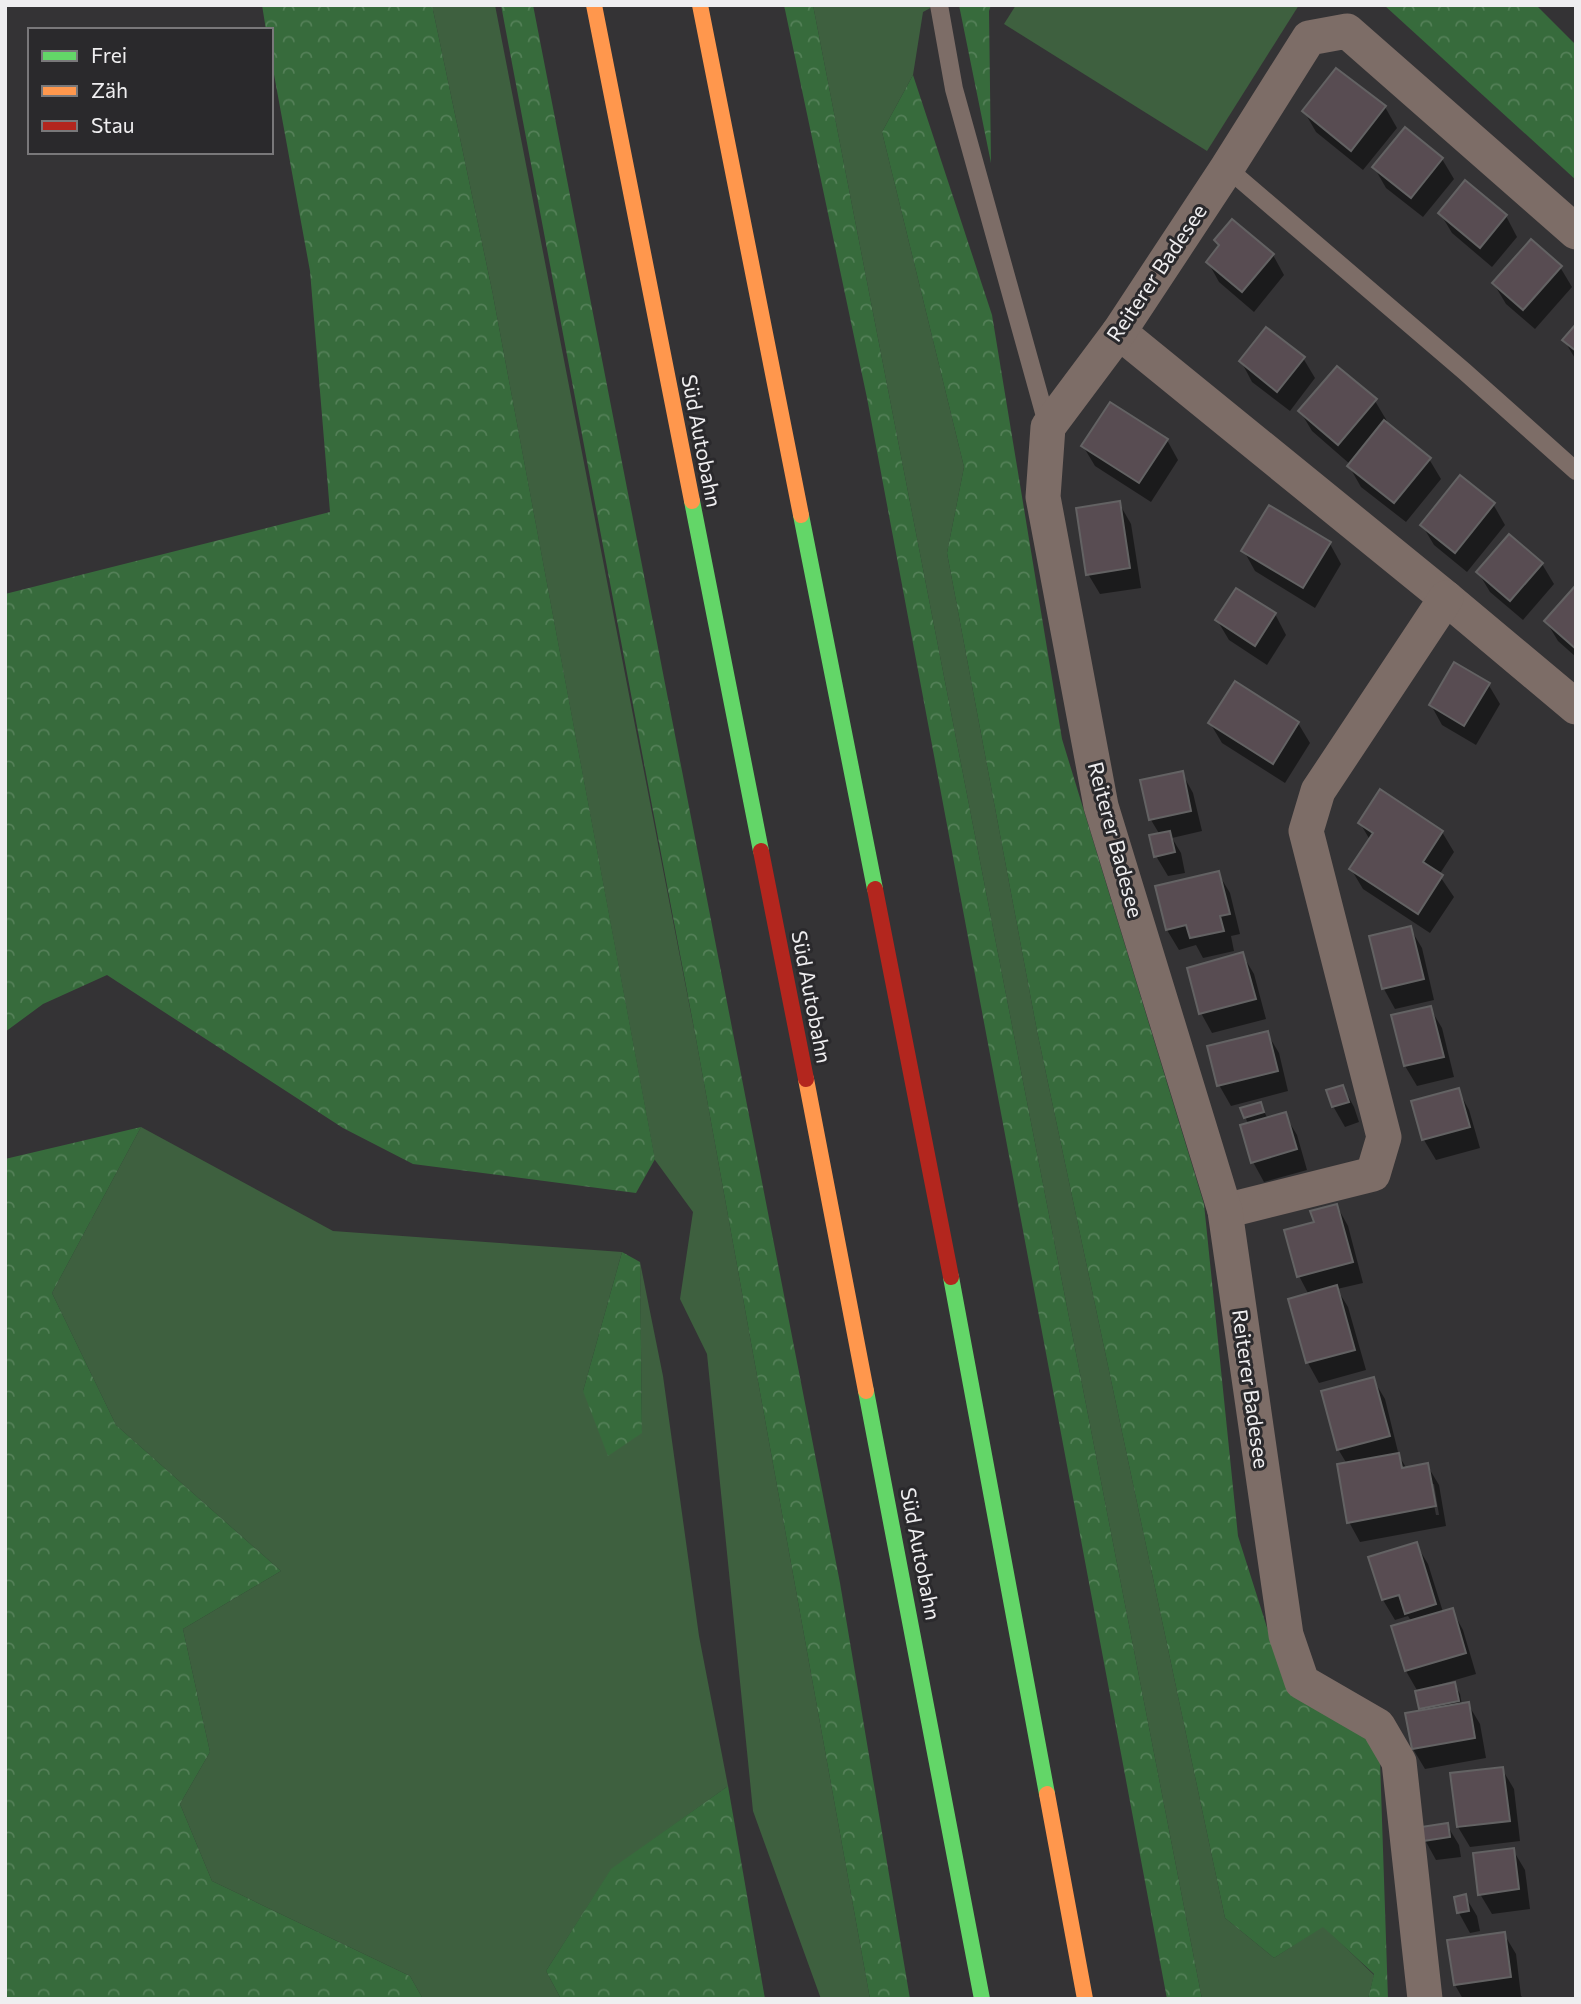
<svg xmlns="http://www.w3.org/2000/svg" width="1581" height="2004" font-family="Commissioner,sans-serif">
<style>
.green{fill:#3e603f}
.forest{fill:url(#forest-crowns)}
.shadow{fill:#0007;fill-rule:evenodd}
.building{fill:#584c52;stroke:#636263;stroke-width:2}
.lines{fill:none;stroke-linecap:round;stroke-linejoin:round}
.lane{stroke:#7d6d67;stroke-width:18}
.street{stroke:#7d6d67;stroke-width:35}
.fast{stroke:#63d668;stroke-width:16}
.slow{stroke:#ff974d;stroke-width:16}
.jam{stroke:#b3261e;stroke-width:16}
.labels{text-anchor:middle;stroke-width:6;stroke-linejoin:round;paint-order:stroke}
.street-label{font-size:21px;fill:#efeef0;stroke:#2a292c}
</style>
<defs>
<pattern id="forest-crowns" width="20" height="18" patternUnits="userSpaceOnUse" patternTransform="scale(1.75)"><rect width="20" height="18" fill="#376b3c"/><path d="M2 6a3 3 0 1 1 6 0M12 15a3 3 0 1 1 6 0" fill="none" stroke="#548058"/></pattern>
</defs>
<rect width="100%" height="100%" fill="#343335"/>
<g class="green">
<path d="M 432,5 L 495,5 L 696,1039 L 870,1999 L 821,1999 L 753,1811 L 707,1354 L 680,1299 L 693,1212 L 655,1160 L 492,290 Z"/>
<path d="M 813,5 L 936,5 L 923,12 L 913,75 L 882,132 L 964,467 L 947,553 L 1037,1031 L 1225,1918 L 1274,1958 L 1323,1926 L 1374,1975 L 1368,1999 L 1202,1999 Z"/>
<path d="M 1016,5 L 1299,5 L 1207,151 L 1004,24 Z"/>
<path d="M 141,1127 L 333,1231 L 622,1252 L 583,1391 L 642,1433 L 640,1262 L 663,1376 L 699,1636 L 728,1786 L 611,1870 L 546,1971 L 561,1999 L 423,1999 L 410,1976 L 212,1881 L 180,1804 L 210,1752 L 183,1629 L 281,1571 L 116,1425 L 52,1293 Z"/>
</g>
<g class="forest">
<path d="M 262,5 L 432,5 L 492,290 L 655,1159 L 636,1193 L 413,1164 L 343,1128 L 107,975 L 43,1004 L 5,1032 L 5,594 L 330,512 L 310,271 L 271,58 L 271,30 L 266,30 Z"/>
<path d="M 501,5 L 533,5 L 840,1583 L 910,1999 L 870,1999 L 696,1039 Z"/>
<path d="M 784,5 L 813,5 L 1202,1999 L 1167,1999 L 867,398 Z"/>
<path d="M 959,5 L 991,5 L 989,11 L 991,163 Z"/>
<path d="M 1384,5 L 1536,5 L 1576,45 L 1576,180 Z"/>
<path d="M 913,75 L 992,315 L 1062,739 L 1204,1204 L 1238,1536 L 1284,1681 L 1366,1730 L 1380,1760 L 1388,1999 L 1368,1999 L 1374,1974 L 1323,1927 L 1274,1958 L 1225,1918 L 1037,1031 L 947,553 L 964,467 L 882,132 Z"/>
<path d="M 141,1127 L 52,1293 L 116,1425 L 281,1571 L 183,1629 L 210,1752 L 180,1804 L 212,1881 L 410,1976 L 423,1999 L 5,1999 L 5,1159 Z"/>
<path d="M 622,1252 L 640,1262 L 642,1433 L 608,1456 L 583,1391 Z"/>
<path d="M 728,1786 L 765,1999 L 561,1999 L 546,1971 L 611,1869 Z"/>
</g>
<g class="shadow">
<path d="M 1337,70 L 1385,107 L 1397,128 L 1363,170 L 1316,132 L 1304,111 Z"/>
<path d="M 1442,159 L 1454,179 L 1423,217 L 1386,188 L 1374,167 Z"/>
<path d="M 1440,213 L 1506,216 L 1517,237 L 1492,267 L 1452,233 Z"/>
<path d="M 1216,240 L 1273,255 L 1284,275 L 1254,312 L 1219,282 L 1208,262 L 1220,247 Z"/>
<path d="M 1560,267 L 1572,287 L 1535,329 L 1506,304 L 1494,284 Z"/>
<path d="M 1576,327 L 1576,360 L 1564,340 Z"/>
<path d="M 1303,358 L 1315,378 L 1290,411 L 1252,382 L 1241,361 Z"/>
<path d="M 1375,401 L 1387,421 L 1385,423 L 1429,459 L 1441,479 L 1406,522 L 1361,487 L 1349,466 L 1351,465 L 1312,431 L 1300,411 Z"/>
<path d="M 1167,440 L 1178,460 L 1151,502 L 1095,466 L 1083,446 Z"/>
<path d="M 1119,503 L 1131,524 L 1141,588 L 1100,594 L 1088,574 Z"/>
<path d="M 1493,504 L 1505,525 L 1467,572 L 1434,545 L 1422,525 Z"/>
<path d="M 1330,544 L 1341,564 L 1315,608 L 1255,571 L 1244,551 Z"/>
<path d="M 1542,564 L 1554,584 L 1523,620 L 1490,592 L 1478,572 Z"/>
<path d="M 1576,588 L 1576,657 L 1558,641 L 1546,621 Z"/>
<path d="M 1275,614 L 1286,635 L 1267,665 L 1229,640 L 1217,620 Z"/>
<path d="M 1488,684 L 1500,704 L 1476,745 L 1442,725 L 1431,705 Z"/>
<path d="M 1210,723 L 1298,723 L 1310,743 L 1285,783 L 1222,743 Z"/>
<path d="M 1182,773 L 1193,793 L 1202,831 L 1172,838 L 1181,853 L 1185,873 L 1168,876 L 1156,856 L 1160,835 L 1151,820 L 1143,781 Z"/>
<path d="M 1360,823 L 1442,832 L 1454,852 L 1439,875 L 1454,897 L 1430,933 L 1363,889 L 1351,869 L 1370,840 Z"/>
<path d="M 1218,873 L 1230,893 L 1240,934 L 1231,936 L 1234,951 L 1203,958 L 1196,945 L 1179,950 L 1167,930 Z"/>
<path d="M 1410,928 L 1422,948 L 1434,1000 L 1395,1009 L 1384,989 L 1371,937 Z"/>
<path d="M 1242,954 L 1254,974 L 1266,1019 L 1212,1033 L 1201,1013 Z"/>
<path d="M 1430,1008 L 1442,1028 L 1454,1077 L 1417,1086 L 1405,1066 Z"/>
<path d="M 1267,1033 L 1279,1053 L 1288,1091 L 1231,1106 L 1219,1085 Z"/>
<path d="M 1343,1087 L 1354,1107 L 1359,1122 L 1345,1127 L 1333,1106 Z"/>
<path d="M 1458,1090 L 1469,1110 L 1480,1148 L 1436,1160 L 1424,1140 L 1414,1102 Z"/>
<path d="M 1260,1104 L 1268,1119 L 1285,1115 L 1297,1135 L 1307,1170 L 1264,1182 L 1253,1162 L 1249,1125 L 1245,1117 Z"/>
<path d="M 1337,1206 L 1348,1226 L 1363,1283 L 1337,1289 L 1348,1307 L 1366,1370 L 1319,1383 L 1308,1363 L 1290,1300 L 1309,1295 L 1299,1276 L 1316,1223 Z"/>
<path d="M 1373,1379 L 1385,1399 L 1399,1456 L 1407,1469 L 1427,1465 L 1439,1485 L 1446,1526 L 1360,1542 L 1349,1522 L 1347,1464 L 1338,1449 ZM 1430,1484 L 1434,1484 L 1439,1515 L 1436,1515 Z"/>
<path d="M 1416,1544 L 1428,1564 L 1443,1612 L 1452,1610 L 1463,1630 L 1476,1674 L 1438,1685 L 1439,1688 L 1454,1684 L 1460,1694 L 1462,1705 L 1468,1704 L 1480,1724 L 1486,1758 L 1425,1769 L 1413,1749 L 1422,1712 L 1418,1692 L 1406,1671 L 1411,1621 L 1408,1616 L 1395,1620 L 1383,1600 L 1370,1558 Z"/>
<path d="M 1502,1769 L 1514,1789 L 1520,1841 L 1470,1847 L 1458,1827 Z"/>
<path d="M 1447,1825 L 1459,1845 L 1461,1857 L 1436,1860 L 1425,1840 Z"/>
<path d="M 1513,1850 L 1525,1870 L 1530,1909 L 1492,1914 L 1480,1894 Z"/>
<path d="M 1465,1896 L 1477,1916 L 1480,1931 L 1470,1933 L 1459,1913 Z"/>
<path d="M 1504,1934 L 1516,1954 L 1521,1996 L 1525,1999 L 1463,1999 L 1455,1985 Z"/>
</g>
<g class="building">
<path d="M 1336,68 L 1386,106 L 1351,151 L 1302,111 Z"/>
<path d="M 1405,127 L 1443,158 L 1411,198 L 1372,167 Z"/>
<path d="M 1465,180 L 1507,215 L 1480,248 L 1438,213 Z"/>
<path d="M 1232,219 L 1274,254 L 1242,292 L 1206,262 L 1219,245 L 1214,240 Z"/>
<path d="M 1531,239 L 1562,266 L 1523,310 L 1492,283 Z"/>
<path d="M 1576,324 L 1576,351 L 1562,340 Z"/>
<path d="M 1266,327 L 1305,357 L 1277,392 L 1239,361 Z"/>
<path d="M 1337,366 L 1377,399 L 1338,445 L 1298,411 Z"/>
<path d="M 1110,402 L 1168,439 L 1139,483 L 1081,446 Z"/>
<path d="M 1384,420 L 1431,458 L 1394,503 L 1347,466 Z"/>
<path d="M 1460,475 L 1495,503 L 1455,553 L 1420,525 Z"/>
<path d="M 1120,501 L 1130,568 L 1086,575 L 1076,508 Z"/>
<path d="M 1269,505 L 1331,542 L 1303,588 L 1241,551 Z"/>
<path d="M 1509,534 L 1543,563 L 1510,601 L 1476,572 Z"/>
<path d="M 1576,585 L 1576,649 L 1544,621 Z"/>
<path d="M 1236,588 L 1276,613 L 1255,646 L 1215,620 Z"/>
<path d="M 1454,662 L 1490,683 L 1464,726 L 1429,705 Z"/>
<path d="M 1235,681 L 1299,722 L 1273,764 L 1208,723 Z"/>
<path d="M 1183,771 L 1191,811 L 1149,820 L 1140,780 Z"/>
<path d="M 1380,789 L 1443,831 L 1423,862 L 1443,875 L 1418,914 L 1349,869 L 1373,833 L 1358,823 Z"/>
<path d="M 1170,831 L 1175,852 L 1154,857 L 1149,835 Z"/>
<path d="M 1219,871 L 1230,914 L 1220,916 L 1224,931 L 1190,938 L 1186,925 L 1166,930 L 1155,886 Z"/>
<path d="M 1411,926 L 1424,979 L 1382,989 L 1369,936 Z"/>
<path d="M 1243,952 L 1256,999 L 1199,1014 L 1187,968 Z"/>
<path d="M 1431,1006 L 1444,1057 L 1404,1066 L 1391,1015 Z"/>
<path d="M 1268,1031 L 1278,1071 L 1217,1086 L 1207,1046 Z"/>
<path d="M 1343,1085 L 1349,1102 L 1332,1107 L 1326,1090 Z"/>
<path d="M 1459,1088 L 1470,1127 L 1422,1140 L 1411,1101 Z"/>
<path d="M 1261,1102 L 1264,1112 L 1244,1118 L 1240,1108 Z"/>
<path d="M 1286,1112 L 1297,1149 L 1251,1163 L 1240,1125 Z"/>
<path d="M 1337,1204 L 1353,1262 L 1297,1277 L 1284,1230 L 1314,1222 L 1310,1211 Z"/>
<path d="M 1337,1285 L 1355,1350 L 1306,1363 L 1288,1299 Z"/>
<path d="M 1374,1377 L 1390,1436 L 1337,1450 L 1321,1391 Z"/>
<path d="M 1399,1453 L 1402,1468 L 1428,1463 L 1436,1506 L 1347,1523 L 1337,1464 Z"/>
<path d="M 1417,1542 L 1436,1604 L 1405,1614 L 1399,1595 L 1382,1600 L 1368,1557 Z"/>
<path d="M 1453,1608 L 1466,1653 L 1405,1671 L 1391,1626 Z"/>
<path d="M 1455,1682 L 1459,1701 L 1419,1709 L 1415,1691 Z"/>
<path d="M 1469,1702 L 1475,1738 L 1412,1749 L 1405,1713 Z"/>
<path d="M 1503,1767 L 1510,1821 L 1457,1827 L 1450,1773 Z"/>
<path d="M 1448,1823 L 1450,1837 L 1423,1841 L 1421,1827 Z"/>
<path d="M 1514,1848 L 1519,1889 L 1478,1895 L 1473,1853 Z"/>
<path d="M 1466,1894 L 1469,1911 L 1457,1913 L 1454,1897 Z"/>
<path d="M 1505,1932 L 1511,1977 L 1454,1985 L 1447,1940 Z"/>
</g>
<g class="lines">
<g class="lane">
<path d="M 939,5 L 954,89 L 1048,427"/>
<path d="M 1227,168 L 1464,371 L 1576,471"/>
</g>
<g class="street">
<path d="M 1119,332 L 1446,598 L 1576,707"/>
<path d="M 1225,1211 L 1373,1174 L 1384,1137 L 1306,831 L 1318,791 L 1446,598"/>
<path d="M 1425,1999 L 1399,1762 L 1378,1726 L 1302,1682 L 1286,1635 L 1225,1211 L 1101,806 L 1043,497 L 1048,427 L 1119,332 L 1227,168 L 1309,38 L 1347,31 L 1576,232"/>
</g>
<g class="fast">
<path d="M 692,501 L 761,851"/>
<path d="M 801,515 L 875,889"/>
<path d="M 951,1277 L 1047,1794"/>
<path d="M 866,1391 L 982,1999"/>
</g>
<g class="slow">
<path d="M 594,5 L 692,501"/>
<path d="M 700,5 L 801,515"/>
<path d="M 806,1079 L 866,1391"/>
<path d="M 1047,1794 L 1085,1999"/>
</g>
<g class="jam">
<path d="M 761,851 L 806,1079"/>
<path d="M 875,889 L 951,1277"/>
</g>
</g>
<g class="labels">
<g class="street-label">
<text transform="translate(1157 273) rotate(-56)" y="7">Reiterer Badesee</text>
<text transform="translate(701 441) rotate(79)" y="7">Süd Autobahn</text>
<text transform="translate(1115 840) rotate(75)" y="7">Reiterer Badesee</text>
<text transform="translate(811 997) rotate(79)" y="7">Süd Autobahn</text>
<text transform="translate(1250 1389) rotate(82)" y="7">Reiterer Badesee</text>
<text transform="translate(920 1554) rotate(79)" y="7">Süd Autobahn</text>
</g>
</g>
<rect width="1581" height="2004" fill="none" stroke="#efeef0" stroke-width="14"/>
<rect x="28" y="28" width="245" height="126" fill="#2a292c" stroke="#79787a" stroke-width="2"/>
<rect x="42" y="51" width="35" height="10" fill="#63d668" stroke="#79787a" stroke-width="2"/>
<text x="91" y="63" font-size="21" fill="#efeef0">Frei</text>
<rect x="42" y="86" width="35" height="10" fill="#ff974d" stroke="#79787a" stroke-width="2"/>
<text x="91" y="98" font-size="21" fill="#efeef0">Zäh</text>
<rect x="42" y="121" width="35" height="10" fill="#b3261e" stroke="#79787a" stroke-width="2"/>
<text x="91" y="133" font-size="21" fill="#efeef0">Stau</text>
</svg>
